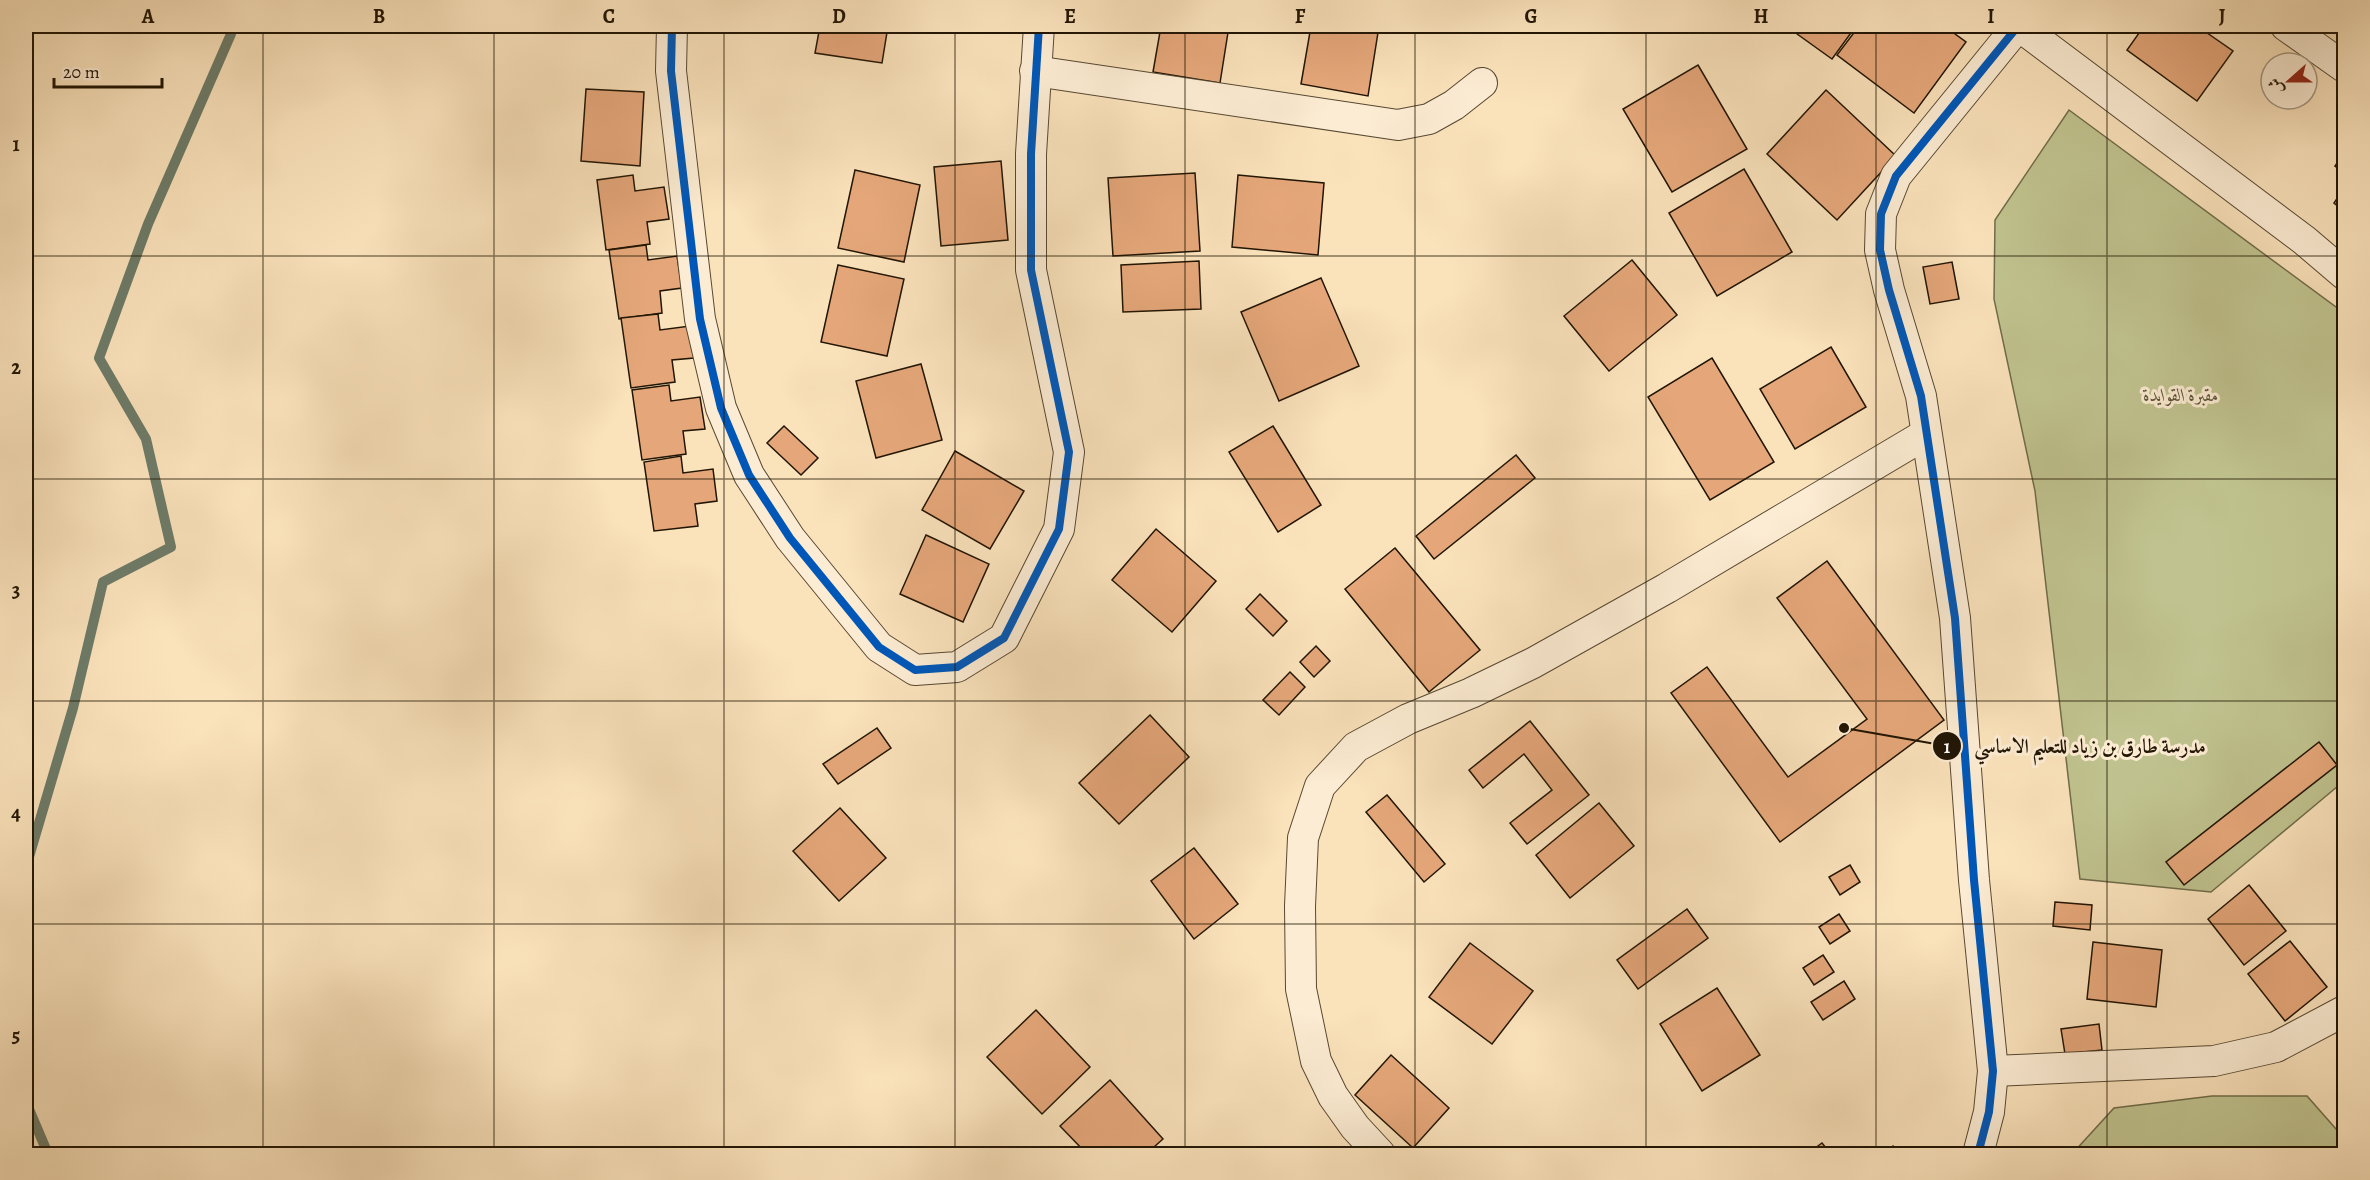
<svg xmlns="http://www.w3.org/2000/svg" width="2370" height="1180" font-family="Alegreya,Amiri,serif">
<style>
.green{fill:#c0c38f;stroke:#706c4a;stroke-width:1.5}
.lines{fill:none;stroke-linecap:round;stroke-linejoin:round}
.stream{stroke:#6d7b68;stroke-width:10}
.building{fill:#e5a77a;stroke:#211504;stroke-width:1.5}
.minor-casing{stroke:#574832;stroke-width:32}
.minor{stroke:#fcecd3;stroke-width:30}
.cycleway-casing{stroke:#fcecd3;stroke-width:11}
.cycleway{stroke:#0057b8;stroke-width:8}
.grid{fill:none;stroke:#211504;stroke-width:1.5;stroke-opacity:0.55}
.labels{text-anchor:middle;stroke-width:6;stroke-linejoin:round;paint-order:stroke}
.park-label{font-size:18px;font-style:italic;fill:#595235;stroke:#fcecd3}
.leader{fill:none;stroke:#211504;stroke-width:2}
.callout-dot{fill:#211504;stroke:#fcecd3;stroke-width:2}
.mark-label{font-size:18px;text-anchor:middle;font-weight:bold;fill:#fff}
.callout-label{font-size:20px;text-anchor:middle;font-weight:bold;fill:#211504;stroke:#fcecd3;stroke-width:6;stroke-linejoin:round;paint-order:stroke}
.neatline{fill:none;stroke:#211504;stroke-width:2}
.grid-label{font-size:20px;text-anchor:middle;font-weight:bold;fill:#211504}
</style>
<rect width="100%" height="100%" fill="#fae2bb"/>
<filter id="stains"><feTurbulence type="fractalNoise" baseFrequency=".00333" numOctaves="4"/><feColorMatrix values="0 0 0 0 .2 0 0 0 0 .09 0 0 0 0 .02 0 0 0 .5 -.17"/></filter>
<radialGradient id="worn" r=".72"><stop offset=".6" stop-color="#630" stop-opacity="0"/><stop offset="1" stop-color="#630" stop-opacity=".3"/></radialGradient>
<g class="green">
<path d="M 2069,110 L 2344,313 L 2344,781 L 2211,892 L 2080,879 L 2035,491 L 1994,299 L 1995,220 Z"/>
<path d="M 2212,1096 L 2307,1096 L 2344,1138 L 2344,1154 L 2072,1154 L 2114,1108 Z"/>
</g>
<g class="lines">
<g class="stream">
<path d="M 26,867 L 73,708 L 103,582 L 171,547 L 146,439 L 99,358 L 148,224 L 231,34 L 232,26"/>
<path d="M 26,1102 L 48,1154"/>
</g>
</g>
<g class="building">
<path d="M 820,26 L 888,26 L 882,63 L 815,53 Z"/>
<path d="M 1161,26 L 1229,26 L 1220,83 L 1153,72 Z"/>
<path d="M 1311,26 L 1379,26 L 1368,96 L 1301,84 Z"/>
<path d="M 1786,26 L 1856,26 L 1832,59 Z"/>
<path d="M 1859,26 L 1944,26 L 1966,42 L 1914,113 L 1837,55 Z"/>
<path d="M 2144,26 L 2197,26 L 2233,51 L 2197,101 L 2127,50 Z"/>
<path d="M 1698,65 L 1747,149 L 1672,192 L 1623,109 Z"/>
<path d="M 586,89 L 644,92 L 640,166 L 581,161 Z"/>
<path d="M 1826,90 L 1896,156 L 1837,220 L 1767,154 Z"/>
<path d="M 2344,153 L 2344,173 L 2335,166 Z"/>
<path d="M 1001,161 L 1008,240 L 941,246 L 934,167 Z"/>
<path d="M 1744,169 L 1792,252 L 1717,296 L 1669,213 Z"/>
<path d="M 855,170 L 920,185 L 904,262 L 838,248 Z"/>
<path d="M 1195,173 L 1200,251 L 1113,256 L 1108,178 Z"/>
<path d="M 633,175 L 635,191 L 664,187 L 669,219 L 647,222 L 650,244 L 606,250 L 597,180 Z"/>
<path d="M 1238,175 L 1324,183 L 1318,255 L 1232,247 Z"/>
<path d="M 2344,188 L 2344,211 L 2334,203 Z"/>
<path d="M 646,245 L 648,260 L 677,256 L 682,288 L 660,291 L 662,313 L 619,319 L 609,250 Z"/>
<path d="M 1632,260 L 1677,315 L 1609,371 L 1564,316 Z"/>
<path d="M 1199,261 L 1201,309 L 1123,312 L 1121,265 Z"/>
<path d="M 1952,262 L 1959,299 L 1930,304 L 1923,267 Z"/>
<path d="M 838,265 L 904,279 L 887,356 L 821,342 Z"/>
<path d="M 1321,278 L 1359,366 L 1279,401 L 1241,312 Z"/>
<path d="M 658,314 L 660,330 L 690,326 L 694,358 L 672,360 L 675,382 L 631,388 L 621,318 Z"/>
<path d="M 1831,347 L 1866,407 L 1795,449 L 1760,389 Z"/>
<path d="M 1712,358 L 1774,462 L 1710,500 L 1648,397 Z"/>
<path d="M 921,364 L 942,440 L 876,458 L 856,381 Z"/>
<path d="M 669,385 L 671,401 L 700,397 L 705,429 L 683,431 L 686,454 L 642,460 L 632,390 Z"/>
<path d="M 784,426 L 818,458 L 801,475 L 767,443 Z"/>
<path d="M 1273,426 L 1321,505 L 1278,532 L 1229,452 Z"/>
<path d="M 955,451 L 1024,491 L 990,549 L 922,510 Z"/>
<path d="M 1516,455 L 1535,478 L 1434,559 L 1416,536 Z"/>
<path d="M 681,456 L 683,473 L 713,469 L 717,501 L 695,504 L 698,526 L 654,531 L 644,462 Z"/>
<path d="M 1156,529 L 1216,581 L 1172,632 L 1112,580 Z"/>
<path d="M 926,535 L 989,564 L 963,622 L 900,594 Z"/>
<path d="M 1395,548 L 1480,650 L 1429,692 L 1345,589 Z"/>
<path d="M 1827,561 L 1944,720 L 1780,842 L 1671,693 L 1707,667 L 1788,777 L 1867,719 L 1777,598 Z"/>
<path d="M 1260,594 L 1287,621 L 1273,636 L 1246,609 Z"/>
<path d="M 1316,646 L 1330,661 L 1314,677 L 1300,662 Z"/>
<path d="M 1290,672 L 1305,687 L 1279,715 L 1263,700 Z"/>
<path d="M 1150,715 L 1189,757 L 1119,824 L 1079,783 Z"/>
<path d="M 1530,721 L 1589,795 L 1527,844 L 1510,823 L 1552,790 L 1524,754 L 1483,788 L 1469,770 Z"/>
<path d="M 877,728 L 891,748 L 838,784 L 823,764 Z"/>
<path d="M 2319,742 L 2337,765 L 2184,885 L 2166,862 Z"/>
<path d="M 1387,795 L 1445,864 L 1424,882 L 1366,812 Z"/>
<path d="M 1599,803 L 1634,846 L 1570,898 L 1536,855 Z"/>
<path d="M 840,808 L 886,858 L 839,901 L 793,851 Z"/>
<path d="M 1194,848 L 1238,904 L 1194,939 L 1151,881 Z"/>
<path d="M 1850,865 L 1860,882 L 1840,895 L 1829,877 Z"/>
<path d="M 2249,885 L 2286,931 L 2244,965 L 2208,919 Z"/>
<path d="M 2055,902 L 2092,905 L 2090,930 L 2053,926 Z"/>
<path d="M 1687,909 L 1708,938 L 1638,989 L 1617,960 Z"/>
<path d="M 1839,914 L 1850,931 L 1830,944 L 1819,927 Z"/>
<path d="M 2290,941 L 2327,987 L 2285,1021 L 2248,974 Z"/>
<path d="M 2093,942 L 2162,950 L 2156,1007 L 2087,999 Z"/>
<path d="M 1470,943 L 1533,991 L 1492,1044 L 1429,997 Z"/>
<path d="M 1823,955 L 1834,972 L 1814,985 L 1803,968 Z"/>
<path d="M 1844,981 L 1855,999 L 1823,1020 L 1811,1002 Z"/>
<path d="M 1717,988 L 1760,1055 L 1702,1091 L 1660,1024 Z"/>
<path d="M 1036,1010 L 1090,1067 L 1042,1114 L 987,1057 Z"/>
<path d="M 2099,1024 L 2102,1050 L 2065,1054 L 2061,1029 Z"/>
<path d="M 1391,1055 L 1449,1108 L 1413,1148 L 1355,1095 Z"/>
<path d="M 1110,1080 L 1163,1139 L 1146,1154 L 1087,1154 L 1060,1126 Z"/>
<path d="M 1822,1143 L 1831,1154 L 1807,1154 Z"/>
<path d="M 1893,1146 L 1900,1154 L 1884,1154 Z"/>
</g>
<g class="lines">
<g class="minor-casing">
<g id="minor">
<path d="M 672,26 L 671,71 L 700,319 L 721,408 L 749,475 L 790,538 L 879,647 L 915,670 L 957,667 L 1004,638 L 1059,529 L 1069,452 L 1031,270 L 1031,154 L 1039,26"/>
<path d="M 2019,26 L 2304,240 L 2344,274"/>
<path d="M 2286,26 L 2344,67"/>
<path d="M 1035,71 L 1398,125 L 1429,119 L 1454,105 L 1482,83"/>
<path d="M 1993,1071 L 2214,1061 L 2276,1047 L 2344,1011"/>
<path d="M 1380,1154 L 1355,1127 L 1333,1096 L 1316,1061 L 1301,989 L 1300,906 L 1303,838 L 1320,786 L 1356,747 L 1408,719 L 1471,693 L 1533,663 L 1667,588 L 1926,434"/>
<path d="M 1978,1154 L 1989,1112 L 1993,1071 L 1974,880 L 1955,618 L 1921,396 L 1889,290 L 1880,250 L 1881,214 L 1896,176 L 2018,26"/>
</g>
</g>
<use href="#minor" class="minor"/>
<g class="cycleway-casing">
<g id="cycleway">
<path d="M 672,26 L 671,71 L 700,319 L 721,408 L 749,475 L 790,538 L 879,647 L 915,670 L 957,667 L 1004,638 L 1059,529 L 1069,452 L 1031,270 L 1031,154 L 1039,26"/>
<path d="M 1978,1154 L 1989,1112 L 1993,1071 L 1974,880 L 1955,618 L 1921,396 L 1889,290 L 1880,250 L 1881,214 L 1896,176 L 2018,26"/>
</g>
</g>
<use href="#cycleway" class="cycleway"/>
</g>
<path class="grid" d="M 263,26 L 263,1154M 494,26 L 494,1154M 724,26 L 724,1154M 955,26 L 955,1154M 1185,26 L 1185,1154M 1415,26 L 1415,1154M 1646,26 L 1646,1154M 1876,26 L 1876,1154M 2107,26 L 2107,1154M 26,256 L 2344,256M 26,479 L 2344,479M 26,701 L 2344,701M 26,924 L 2344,924"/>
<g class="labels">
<g class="park-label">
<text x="2181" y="401">مقبرة القوايدة</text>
</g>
</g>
<path class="leader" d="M1844 728L1947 746"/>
<g class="callout-dot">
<circle cx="1844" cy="728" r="6"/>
<circle cx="1947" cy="746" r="15"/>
</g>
<g class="mark-label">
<text x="1947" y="753">1</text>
</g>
<g class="callout-label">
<text x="2090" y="753">مدرسة طارق بن زياد للتعليم الاساسي</text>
</g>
<rect width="2370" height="1180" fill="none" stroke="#fae2bb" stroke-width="66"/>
<g transform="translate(2289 81) rotate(249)"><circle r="28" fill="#fcecd3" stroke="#a49680" stroke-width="1.5"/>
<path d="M0-4.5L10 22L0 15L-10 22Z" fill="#8f2418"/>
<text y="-9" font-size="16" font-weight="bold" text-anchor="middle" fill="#211504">ش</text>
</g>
<path d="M54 78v9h108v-9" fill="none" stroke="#211504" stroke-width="3"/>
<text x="63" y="78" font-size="18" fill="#211504" stroke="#fcecd3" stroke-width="4.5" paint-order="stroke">20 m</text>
<rect x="33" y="33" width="2304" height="1114" class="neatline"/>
<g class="grid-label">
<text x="148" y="23">A</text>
<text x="379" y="23">B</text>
<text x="609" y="23">C</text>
<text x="839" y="23">D</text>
<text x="1070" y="23">E</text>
<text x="1300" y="23">F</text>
<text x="1531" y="23">G</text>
<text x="1761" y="23">H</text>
<text x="1991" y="23">I</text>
<text x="2222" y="23">J</text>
<text x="16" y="151">1</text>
<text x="16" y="374">2</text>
<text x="16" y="597">3</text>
<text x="16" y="820">4</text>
<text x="16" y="1042">5</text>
</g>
<rect width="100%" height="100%" filter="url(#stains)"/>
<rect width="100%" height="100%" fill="url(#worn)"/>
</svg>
